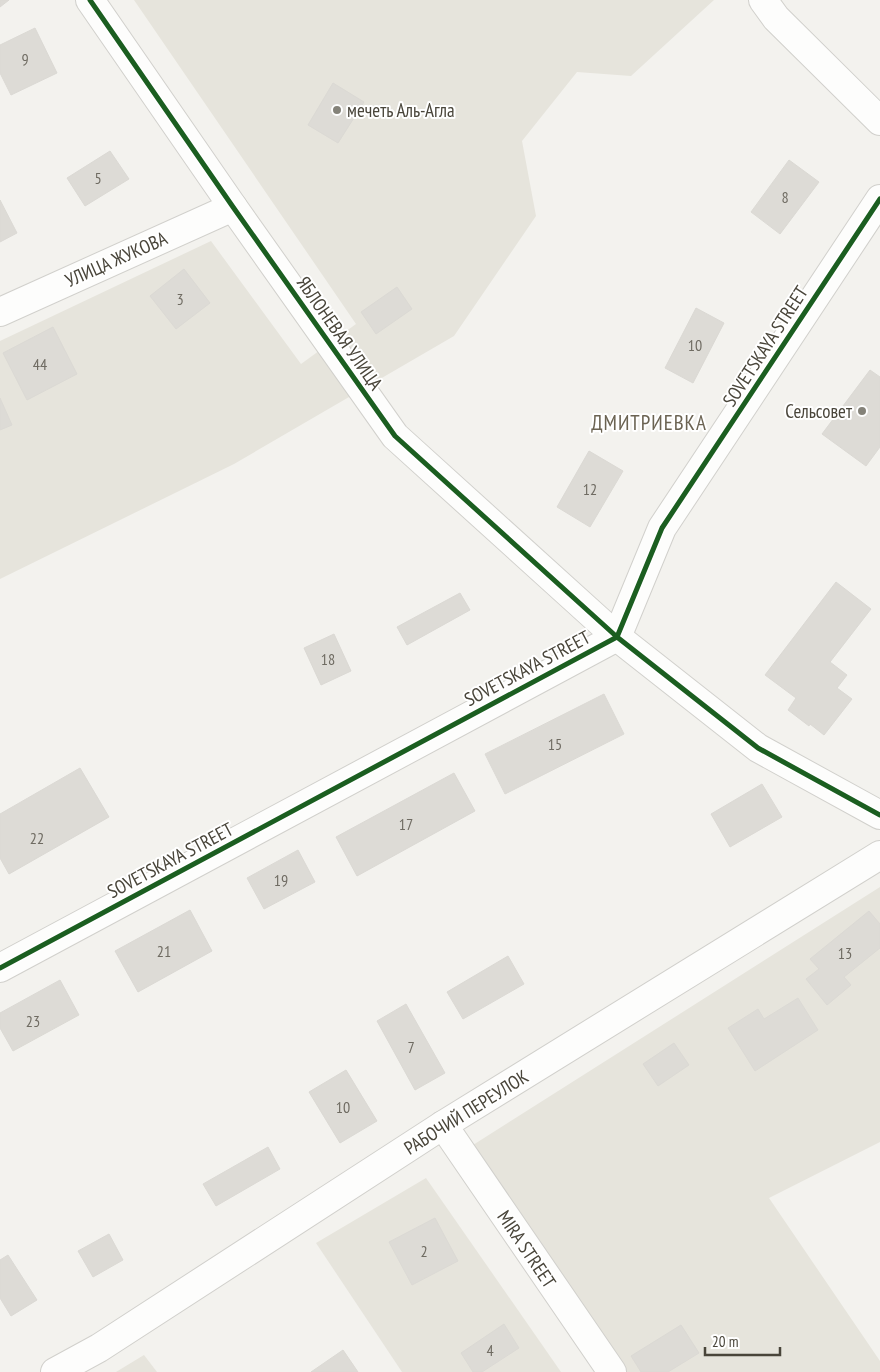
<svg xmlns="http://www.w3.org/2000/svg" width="880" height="1372" font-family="'PT Sans Narrow',sans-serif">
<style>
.residential{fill:#e6e4dc}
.building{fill:#dddbd6;stroke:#dbd9d4}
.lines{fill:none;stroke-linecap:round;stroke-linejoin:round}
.minor-casing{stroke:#d1d0cc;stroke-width:30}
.minor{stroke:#fdfdfc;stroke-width:28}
.cycleway-casing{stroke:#fff;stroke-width:8}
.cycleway{stroke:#1b5e20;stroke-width:5}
.poi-dot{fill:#848279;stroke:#fff;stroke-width:2}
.labels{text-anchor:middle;stroke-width:4;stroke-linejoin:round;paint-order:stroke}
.number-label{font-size:16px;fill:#6f6b62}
.poi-label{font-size:19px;fill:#49453a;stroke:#fff;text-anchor:start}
.street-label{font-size:19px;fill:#49453a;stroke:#fff}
.quarter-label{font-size:21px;letter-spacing:1px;fill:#6b6352;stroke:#fff}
</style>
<rect width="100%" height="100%" fill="#f3f2ee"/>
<g class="residential">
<path d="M 134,0 L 714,0 L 631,76 L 577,72 L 522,141 L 536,216 L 454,336 L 234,464 L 0,579 L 0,341 L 211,241 L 301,364 L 356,324 Z"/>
<path d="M 880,887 L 880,1142 L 769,1198 L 880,1361 L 880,1372 L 623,1372 L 473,1145 Z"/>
<path d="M 426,1178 L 561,1372 L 402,1372 L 316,1243 Z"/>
<path d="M 144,1355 L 157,1372 L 116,1372 Z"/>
</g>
<g class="building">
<path d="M 0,0 L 9,0 L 0,7 Z"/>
<path d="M 35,28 L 57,73 L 11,95 L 0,73 L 0,45 Z"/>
<path d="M 333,83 L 364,102 L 338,143 L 308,125 Z"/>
<path d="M 110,151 L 129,179 L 85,206 L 67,178 Z"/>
<path d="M 789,160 L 819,182 L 780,234 L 751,212 Z"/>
<path d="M 0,200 L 17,233 L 0,242 Z"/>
<path d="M 184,269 L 210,303 L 176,329 L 150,296 Z"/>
<path d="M 397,287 L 412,309 L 376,334 L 361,312 Z"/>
<path d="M 696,308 L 724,323 L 693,383 L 665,368 Z"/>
<path d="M 53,327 L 77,374 L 27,400 L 3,353 Z"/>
<path d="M 870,370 L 880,377 L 880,447 L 866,466 L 822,434 Z"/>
<path d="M 0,398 L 12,425 L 0,430 Z"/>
<path d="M 589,451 L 623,471 L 590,527 L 557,507 Z"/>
<path d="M 836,582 L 871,609 L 830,662 L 847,675 L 837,688 L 852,699 L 824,735 L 810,724 L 809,726 L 788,710 L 796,698 L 765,675 Z"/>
<path d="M 460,593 L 470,610 L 407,645 L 397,627 Z"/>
<path d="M 334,634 L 351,671 L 321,685 L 304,648 Z"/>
<path d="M 604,694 L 624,734 L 505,794 L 485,754 Z"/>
<path d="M 80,768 L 109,817 L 9,874 L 0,858 L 0,814 Z"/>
<path d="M 454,773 L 475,811 L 357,876 L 336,837 Z"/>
<path d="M 762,784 L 782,817 L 730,847 L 711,814 Z"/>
<path d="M 298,850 L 315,882 L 264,909 L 247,878 Z"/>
<path d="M 190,910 L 212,951 L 138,992 L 115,951 Z"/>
<path d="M 869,911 L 880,924 L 880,948 L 844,977 L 851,985 L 827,1005 L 806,979 L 819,969 L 810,959 Z"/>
<path d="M 508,956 L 524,984 L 463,1019 L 447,992 Z"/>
<path d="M 60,980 L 79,1015 L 13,1051 L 0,1028 L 0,1013 Z"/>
<path d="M 798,998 L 818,1030 L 755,1071 L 728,1028 L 758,1009 L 764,1019 Z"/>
<path d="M 406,1004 L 445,1073 L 415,1090 L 377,1021 Z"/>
<path d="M 674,1043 L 689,1065 L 658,1086 L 643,1064 Z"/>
<path d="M 346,1070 L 377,1121 L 340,1143 L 309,1092 Z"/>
<path d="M 268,1147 L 280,1169 L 216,1206 L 203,1184 Z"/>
<path d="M 435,1218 L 458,1261 L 412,1285 L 389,1242 Z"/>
<path d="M 109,1234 L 123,1260 L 93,1277 L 78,1251 Z"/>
<path d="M 8,1255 L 37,1300 L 11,1316 L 0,1298 L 0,1260 Z"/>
<path d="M 504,1324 L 519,1348 L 482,1372 L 473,1372 L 461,1353 Z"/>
<path d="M 681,1325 L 699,1353 L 668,1372 L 641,1372 L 631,1356 Z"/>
<path d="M 343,1350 L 358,1372 L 311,1372 Z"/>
</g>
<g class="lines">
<g class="minor-casing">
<g id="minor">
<path d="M 90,0 L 233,207 L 395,436 L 617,637 L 758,748 L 880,815"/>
<path d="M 763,0 L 776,18 L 880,121"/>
<path d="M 0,312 L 233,207"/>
<path d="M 0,968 L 617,637 L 662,528 L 880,199"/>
<path d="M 443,1125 L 612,1372"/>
<path d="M 55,1372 L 99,1348 L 443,1125 L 880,855"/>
</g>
</g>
<use href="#minor" class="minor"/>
<g class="cycleway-casing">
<g id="cycleway">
<path d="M 90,0 L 233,207 L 395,436 L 617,637 L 758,748 L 880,815"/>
<path d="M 0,968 L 617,637 L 662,528 L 880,199"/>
</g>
</g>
<use href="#cycleway" class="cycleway"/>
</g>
<g class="poi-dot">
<circle cx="337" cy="110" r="5"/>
<circle cx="862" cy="411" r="5"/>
</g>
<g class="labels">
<g class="number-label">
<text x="25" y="65">9</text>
<text x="98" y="184">5</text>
<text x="785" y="203">8</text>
<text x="180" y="305">3</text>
<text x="695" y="351">10</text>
<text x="40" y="370">44</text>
<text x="590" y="495">12</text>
<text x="328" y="665">18</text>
<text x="555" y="750">15</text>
<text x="406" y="830">17</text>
<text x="37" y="844">22</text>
<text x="281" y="886">19</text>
<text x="164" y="957">21</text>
<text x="845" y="959">13</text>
<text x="33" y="1027">23</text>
<text x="411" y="1053">7</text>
<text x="343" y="1113">10</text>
<text x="424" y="1257">2</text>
<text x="490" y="1356">4</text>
</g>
<g class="poi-label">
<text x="347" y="117">мечеть Аль-Агла</text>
<text x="852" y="418" text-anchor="end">Сельсовет</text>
</g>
<g class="street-label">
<text transform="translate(116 259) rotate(-24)" y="7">УЛИЦА ЖУКОВА</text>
<text transform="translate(340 333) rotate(55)" y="7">ЯБЛОНЕВАЯ УЛИЦА</text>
<text transform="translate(765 346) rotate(-57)" y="7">SOVETSKAYA STREET</text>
<text transform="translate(527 668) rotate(-28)" y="7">SOVETSKAYA STREET</text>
<text transform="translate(170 860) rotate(-28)" y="7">SOVETSKAYA STREET</text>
<text transform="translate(466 1112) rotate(-32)" y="7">РАБОЧИЙ ПЕРЕУЛОК</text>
<text transform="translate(527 1249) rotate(56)" y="7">MIRA STREET</text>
</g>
<g class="quarter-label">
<text x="649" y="430">ДМИТРИЕВКА</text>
</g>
</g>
<path d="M705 1347v8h75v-8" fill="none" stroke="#49453a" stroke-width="2.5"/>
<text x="712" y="1347" font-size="15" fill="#49453a" stroke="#ffffff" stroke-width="4" paint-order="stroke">20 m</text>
</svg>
